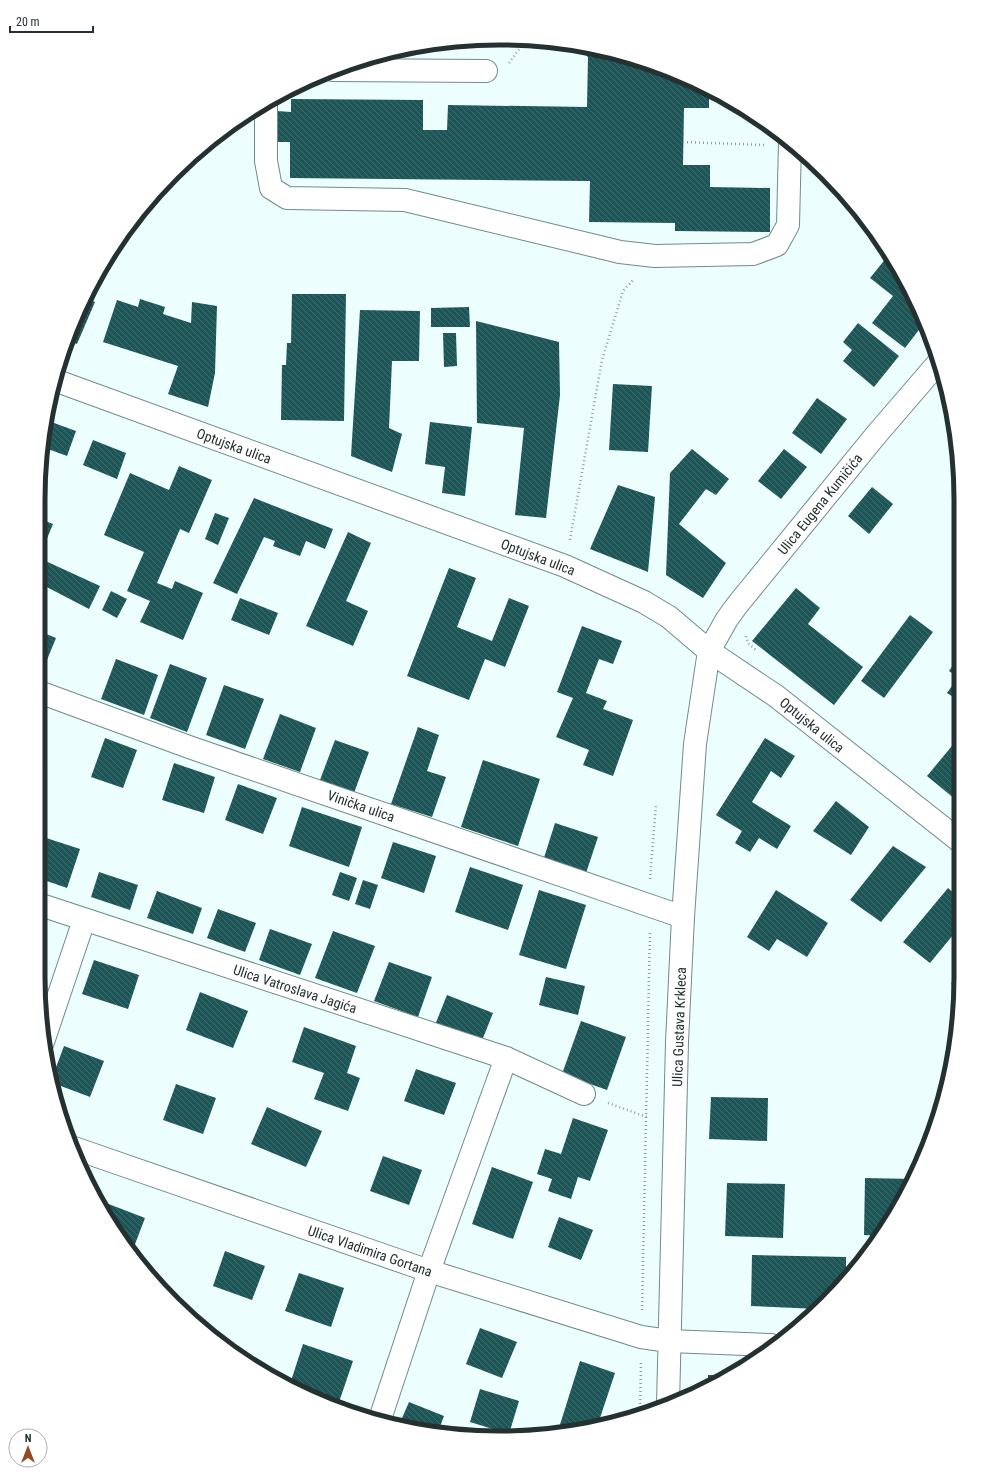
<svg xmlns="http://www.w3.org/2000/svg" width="999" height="1476" font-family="'Roboto Condensed',sans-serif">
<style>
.building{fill:url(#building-back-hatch)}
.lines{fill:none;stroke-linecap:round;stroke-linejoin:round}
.minor-casing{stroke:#6f8b8b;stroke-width:24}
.major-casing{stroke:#6f8b8b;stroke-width:24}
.path{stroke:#8e9d9d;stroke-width:2.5;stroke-dasharray:1 3;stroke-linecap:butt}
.minor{stroke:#fff;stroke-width:22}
.major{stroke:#fff;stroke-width:22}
.labels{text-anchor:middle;stroke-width:4;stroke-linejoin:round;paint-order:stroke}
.street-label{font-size:14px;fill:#253131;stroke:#fff}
.rim{fill:none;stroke:#253131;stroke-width:5}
</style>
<defs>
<pattern id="building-back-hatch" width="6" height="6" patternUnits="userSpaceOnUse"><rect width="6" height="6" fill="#1e5657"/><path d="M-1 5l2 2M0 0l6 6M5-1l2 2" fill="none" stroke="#3e6b6c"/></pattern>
</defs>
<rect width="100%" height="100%" fill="#ecfefe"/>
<g class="building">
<path d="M 575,45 L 589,47 L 676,73 L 709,91 L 709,108 L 684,108 L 683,165 L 710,165 L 710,187 L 770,188 L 770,232 L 675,231 L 675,223 L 589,222 L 590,181 L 290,178 L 290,142 L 277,142 L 277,111 L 291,112 L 291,99 L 423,100 L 423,130 L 447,130 L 448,105 L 587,107 L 588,57 Z"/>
<path d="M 887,257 L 894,262 L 925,322 L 905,348 L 872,323 L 893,296 L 870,278 Z"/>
<path d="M 292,294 L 346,294 L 344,421 L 281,420 L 282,365 L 286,365 L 287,343 L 291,343 Z"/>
<path d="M 85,298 L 95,302 L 77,344 L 70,341 Z"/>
<path d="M 140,299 L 165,307 L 163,314 L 191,323 L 192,302 L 217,306 L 215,373 L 208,407 L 168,394 L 178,366 L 103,342 L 117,300 L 138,307 Z"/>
<path d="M 469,307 L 470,327 L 431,327 L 431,308 Z"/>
<path d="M 360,310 L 420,311 L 419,361 L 392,361 L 389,428 L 402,434 L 392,472 L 351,456 Z"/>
<path d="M 476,321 L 559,342 L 560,395 L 546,518 L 515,515 L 524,428 L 477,423 Z"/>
<path d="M 858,323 L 899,356 L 874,387 L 843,361 L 852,350 L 843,342 Z"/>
<path d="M 443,333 L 456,333 L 457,366 L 444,367 Z"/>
<path d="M 613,384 L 652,386 L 648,452 L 609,450 Z"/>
<path d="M 947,393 L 951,406 L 942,399 Z"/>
<path d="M 817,398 L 847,419 L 821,454 L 792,433 Z"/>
<path d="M 46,420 L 76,431 L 67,456 L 48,449 L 41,472 Z"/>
<path d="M 430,422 L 472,427 L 465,496 L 442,493 L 445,467 L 425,464 Z"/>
<path d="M 93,440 L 126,453 L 117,479 L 83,465 Z"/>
<path d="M 692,449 L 729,479 L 716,495 L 706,489 L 679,524 L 726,563 L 703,598 L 666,575 L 670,473 Z"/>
<path d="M 784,449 L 807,467 L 781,499 L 758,481 Z"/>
<path d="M 179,466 L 212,480 L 189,533 L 180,529 L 157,583 L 172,589 L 175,581 L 203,593 L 183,640 L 140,622 L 150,601 L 127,591 L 144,552 L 104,535 L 130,473 L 169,490 Z"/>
<path d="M 618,485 L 655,497 L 648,572 L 590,549 Z"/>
<path d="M 872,487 L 893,504 L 869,534 L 848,516 Z"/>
<path d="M 254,498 L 333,529 L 325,549 L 306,541 L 300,556 L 273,546 L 275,541 L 264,537 L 237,594 L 213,583 Z"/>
<path d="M 215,513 L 229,518 L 218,545 L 205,539 Z"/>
<path d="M 38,518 L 53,524 L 39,558 L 100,586 L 89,609 L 39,583 Z"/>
<path d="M 348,532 L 371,543 L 346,601 L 368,611 L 353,646 L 306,626 Z"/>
<path d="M 449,568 L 476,578 L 457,627 L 492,641 L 509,598 L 529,606 L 505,667 L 485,659 L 469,700 L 407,676 Z"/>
<path d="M 796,588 L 820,608 L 808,624 L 863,667 L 834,705 L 752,641 Z"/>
<path d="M 111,591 L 127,599 L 117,618 L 102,610 Z"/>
<path d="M 240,598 L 278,613 L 269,635 L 231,620 Z"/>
<path d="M 910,615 L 933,632 L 884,698 L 861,681 Z"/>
<path d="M 582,626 L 622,641 L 613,664 L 599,659 L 586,693 L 607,701 L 603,709 L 633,720 L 613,776 L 583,765 L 589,750 L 556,737 L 573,698 L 557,692 Z"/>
<path d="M 39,631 L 56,638 L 40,677 L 39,676 Z"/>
<path d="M 961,653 L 961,702 L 947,693 L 958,677 L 949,671 Z"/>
<path d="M 116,659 L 158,675 L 144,715 L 101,699 Z"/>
<path d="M 170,664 L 207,678 L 187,732 L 150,718 Z"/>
<path d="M 224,685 L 264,699 L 245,749 L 206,735 Z"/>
<path d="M 280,714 L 316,728 L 300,772 L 263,759 Z"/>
<path d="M 40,715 L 44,716 L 40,729 Z"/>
<path d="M 418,727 L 439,735 L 427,771 L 446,777 L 432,817 L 391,804 Z"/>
<path d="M 961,735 L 961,804 L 927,776 Z"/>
<path d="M 105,738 L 137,750 L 123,788 L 91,777 Z"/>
<path d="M 765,738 L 795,756 L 781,778 L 771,771 L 752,802 L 791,826 L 777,849 L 759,838 L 750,852 L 735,843 L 742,831 L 716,815 Z"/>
<path d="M 335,740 L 369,752 L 354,793 L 320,780 Z"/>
<path d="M 483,760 L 540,779 L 518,846 L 461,827 Z"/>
<path d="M 174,763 L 215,777 L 204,813 L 162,800 Z"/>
<path d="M 238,784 L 277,798 L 263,834 L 225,820 Z"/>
<path d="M 836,801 L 869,827 L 851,855 L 813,831 Z"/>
<path d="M 302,807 L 362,827 L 349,867 L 289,846 Z"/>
<path d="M 555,823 L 598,837 L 585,876 L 543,861 Z"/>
<path d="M 40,836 L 80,849 L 67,888 L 41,879 Z"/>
<path d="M 393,842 L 436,856 L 424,893 L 381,878 Z"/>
<path d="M 893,846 L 926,867 L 881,922 L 850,900 Z"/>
<path d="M 470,867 L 523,885 L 508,930 L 455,912 Z"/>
<path d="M 99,872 L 138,885 L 130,910 L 91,897 Z"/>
<path d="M 340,872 L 357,878 L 349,901 L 332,895 Z"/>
<path d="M 363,880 L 378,885 L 370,909 L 355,904 Z"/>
<path d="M 948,888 L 961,899 L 961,942 L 953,935 L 930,963 L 903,942 Z"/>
<path d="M 539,890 L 586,905 L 566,969 L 519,955 Z"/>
<path d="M 776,890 L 828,923 L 807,957 L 777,939 L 769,951 L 747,937 Z"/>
<path d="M 157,891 L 202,908 L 193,934 L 147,918 Z"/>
<path d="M 218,909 L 256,923 L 245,952 L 207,938 Z"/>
<path d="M 270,929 L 312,944 L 300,975 L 259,960 Z"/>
<path d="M 333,931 L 375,946 L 357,993 L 315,978 Z"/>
<path d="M 94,960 L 139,975 L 128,1009 L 82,994 Z"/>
<path d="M 389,962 L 432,977 L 418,1017 L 374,1001 Z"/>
<path d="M 961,971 L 961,976 L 960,990 L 951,984 Z"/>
<path d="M 546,977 L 585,986 L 578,1015 L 539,1005 Z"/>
<path d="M 200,992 L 248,1011 L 233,1048 L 186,1030 Z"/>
<path d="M 447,995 L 493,1013 L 481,1043 L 435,1025 Z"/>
<path d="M 581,1021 L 626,1037 L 607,1090 L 562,1074 Z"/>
<path d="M 304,1027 L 356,1046 L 347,1073 L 360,1078 L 348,1111 L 314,1099 L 324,1073 L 292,1062 Z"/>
<path d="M 64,1046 L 104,1061 L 90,1097 L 53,1083 L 52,1078 Z"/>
<path d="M 416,1069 L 456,1083 L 444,1115 L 404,1101 Z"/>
<path d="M 176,1084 L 216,1098 L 203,1134 L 163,1120 Z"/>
<path d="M 711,1097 L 768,1098 L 767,1141 L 709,1139 Z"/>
<path d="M 267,1107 L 322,1131 L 306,1167 L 251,1144 Z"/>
<path d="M 573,1118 L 608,1130 L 590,1181 L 578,1177 L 571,1199 L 548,1191 L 552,1179 L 537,1174 L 545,1149 L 561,1154 Z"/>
<path d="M 383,1156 L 422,1170 L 409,1205 L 370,1191 Z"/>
<path d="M 492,1167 L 533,1182 L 513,1239 L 472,1224 Z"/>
<path d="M 865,1178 L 914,1179 L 879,1236 L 864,1235 Z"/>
<path d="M 727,1183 L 785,1184 L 783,1238 L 725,1236 Z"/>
<path d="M 106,1203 L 145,1218 L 132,1252 L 116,1233 L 104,1209 Z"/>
<path d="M 559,1217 L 593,1230 L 581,1260 L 548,1247 Z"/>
<path d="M 225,1251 L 265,1266 L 252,1300 L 213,1286 Z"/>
<path d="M 752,1255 L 846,1257 L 846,1280 L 826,1303 L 818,1309 L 751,1306 Z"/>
<path d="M 299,1273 L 344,1288 L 331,1327 L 285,1311 Z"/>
<path d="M 480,1328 L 517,1342 L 502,1378 L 466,1364 Z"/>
<path d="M 303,1344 L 353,1361 L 337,1408 L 323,1403 L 290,1384 Z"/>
<path d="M 580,1361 L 615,1373 L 597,1427 L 590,1429 L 558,1431 Z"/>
<path d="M 708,1375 L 731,1375 L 708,1386 Z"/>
<path d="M 480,1389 L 519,1401 L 509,1434 L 470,1422 Z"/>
<path d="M 409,1402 L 444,1416 L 438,1432 L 399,1425 Z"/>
</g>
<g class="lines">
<g class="minor-casing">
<g id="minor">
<path d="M 333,70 L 486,71"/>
<path d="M 266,103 L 266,161 L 271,188 L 287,198 L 405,200 L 620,252 L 655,256 L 753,254 L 777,245 L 788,225 L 790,143"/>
<path d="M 709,651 L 727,619 L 738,604 L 876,435 L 938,363"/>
<path d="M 39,692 L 189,747 L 683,917"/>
<path d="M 41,905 L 506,1058 L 584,1094"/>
<path d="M 43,1042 L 84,920"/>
<path d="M 74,1148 L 429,1271 L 641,1337 L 669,1341 L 771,1345"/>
<path d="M 379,1422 L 429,1271 L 506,1058"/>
</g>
</g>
<g class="major-casing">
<g id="major">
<path d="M 57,381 L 565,566 L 644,602 L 669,617 L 709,651 L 776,696 L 961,842"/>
<path d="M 668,1404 L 677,1042 L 683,917 L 695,744 L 709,651"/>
</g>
</g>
<g class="path">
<path d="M 509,63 L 525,41"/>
<path d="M 683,142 L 765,145"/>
<path d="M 570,540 L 602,360 L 623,291 L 634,279"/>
<path d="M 746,636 L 748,643 L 757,651"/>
<path d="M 650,879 L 656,804"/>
<path d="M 608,1103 L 647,1117"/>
<path d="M 642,1310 L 650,931"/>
<path d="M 640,1416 L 641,1363"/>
</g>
<use href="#minor" class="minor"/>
<use href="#major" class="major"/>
</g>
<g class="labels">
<g class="street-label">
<text transform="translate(234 446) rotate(20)" y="5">Optujska ulica</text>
<text transform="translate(820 504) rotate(-51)" y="5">Ulica Eugena Kumičića</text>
<text transform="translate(538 557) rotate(21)" y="5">Optujska ulica</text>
<text transform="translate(812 725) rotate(39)" y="5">Optujska ulica</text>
<text transform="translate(361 806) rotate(19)" y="5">Vinička ulica</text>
<text transform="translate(295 989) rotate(18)" y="5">Ulica Vatroslava Jagića</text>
<text transform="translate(679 1027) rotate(-88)" y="5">Ulica Gustava Krkleca</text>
<text transform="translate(370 1251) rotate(19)" y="5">Ulica Vladimira Gortana</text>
</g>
</g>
<path d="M0 0H999V1476H0ZM499 45H500A454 454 0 0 1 954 499V977A454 454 0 0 1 500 1431H499A454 454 0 0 1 45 977V499A454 454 0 0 1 499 45Z" fill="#fff" fill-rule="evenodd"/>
<path class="rim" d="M499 45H500A454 454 0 0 1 954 499V977A454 454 0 0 1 500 1431H499A454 454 0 0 1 45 977V499A454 454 0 0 1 499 45Z"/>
<g transform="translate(28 1448)"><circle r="19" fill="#ffffff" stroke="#a8adad"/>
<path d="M0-3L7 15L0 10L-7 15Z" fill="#914b23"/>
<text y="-6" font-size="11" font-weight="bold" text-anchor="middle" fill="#253131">N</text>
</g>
<path d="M10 26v6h83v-6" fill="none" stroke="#253131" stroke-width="2"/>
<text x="16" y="26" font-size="12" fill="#253131" stroke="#ffffff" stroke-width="3" paint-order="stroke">20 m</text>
</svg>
